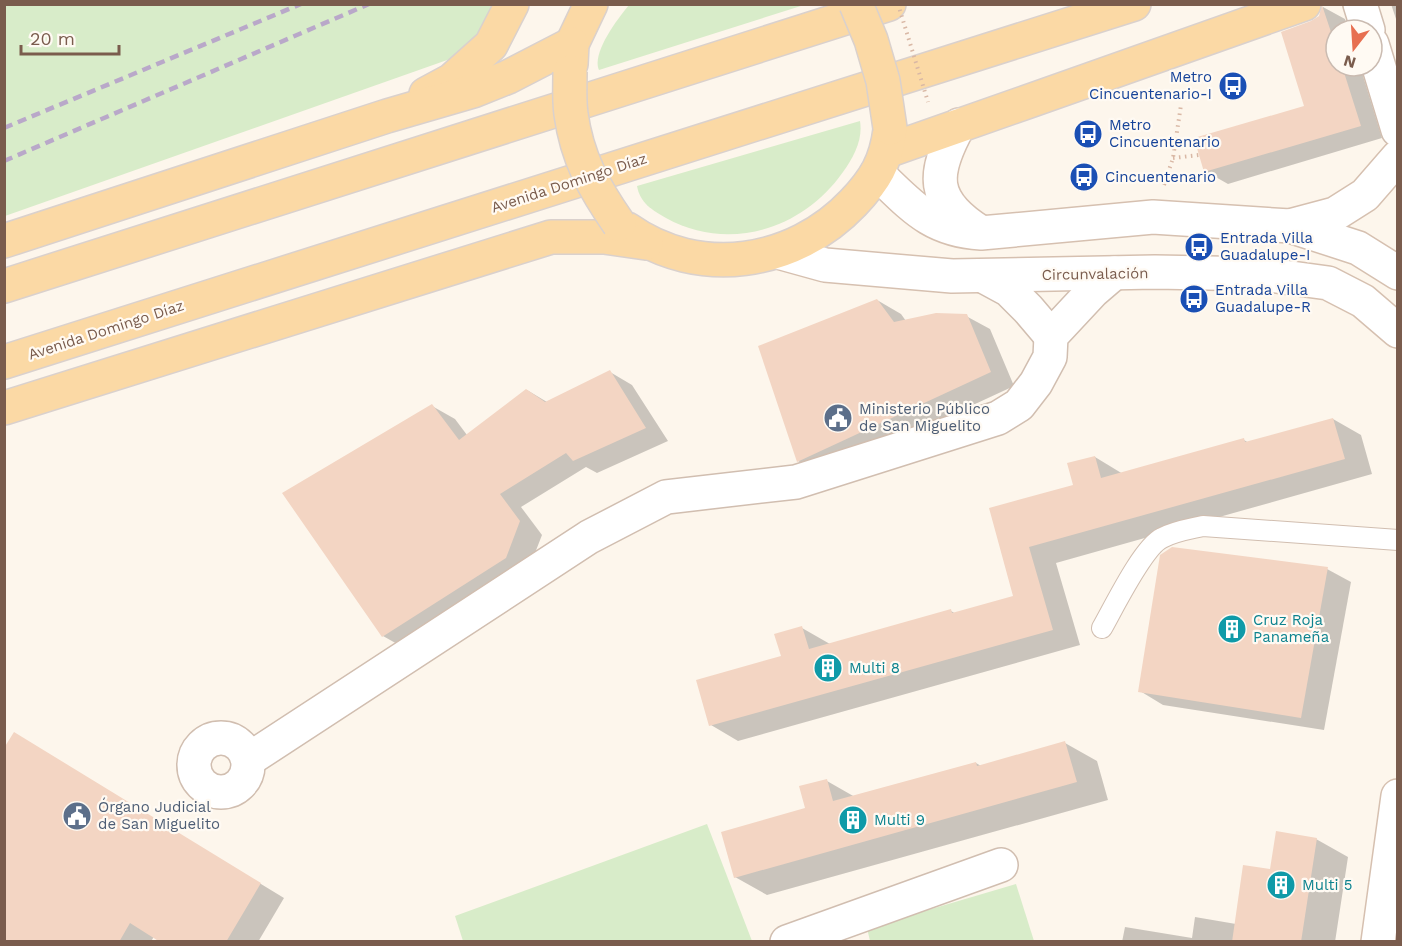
<svg xmlns="http://www.w3.org/2000/svg" width="1402" height="946" font-family="'Work Sans',sans-serif">
<style>
.green{fill:#d8ecc9}
.shadow{fill:#0003}
.building{fill:#f3d5c3}
.lines{fill:none;stroke-linecap:round;stroke-linejoin:round}
.service-casing{stroke:#d1beb0;stroke-width:22}
.minor-casing{stroke:#d1beb0;stroke-width:36}
.tertiary-casing{stroke:#d1beb0;stroke-width:36}
.secondary-casing{stroke:#d6c0b0;stroke-width:36}
.primary-casing{stroke:#dad1cd;stroke-width:36}
.path{stroke:#d9b8a5;stroke-width:4;stroke-dasharray:1.5 4.5;stroke-linecap:butt}
.service{stroke:#fff;stroke-width:20}
.minor{stroke:#fff;stroke-width:33}
.tertiary{stroke:#fff;stroke-width:33}
.secondary{stroke:#fff;stroke-width:33}
.primary{stroke:#fbd9a5;stroke-width:33}
.rail{stroke:#b9a8c9;stroke-width:4.5;stroke-dasharray:9 6;stroke-linecap:butt}
.primary-bridge-casing{stroke:#dad1cd;stroke-width:36;stroke-linecap:butt}
.path-bridge{stroke:#d9b8a5;stroke-width:4;stroke-dasharray:1.5 4.5;stroke-linecap:butt}
.primary-bridge{stroke:#fbd9a5;stroke-width:33}
.labels{text-anchor:middle;stroke-width:4.5;stroke-linejoin:round;paint-order:stroke}
.transit-label{font-size:15px;fill:#164399;stroke:#fffaf3;text-anchor:start}
.street-label{font-size:15px;fill:#7a5c4d;stroke:#fffaf3}
.service-label{font-size:15px;fill:#4e5e75;stroke:#fffaf3;text-anchor:start}
.culture-label{font-size:15px;fill:#0d838f;stroke:#fffaf3;text-anchor:start}
</style>
<rect width="100%" height="100%" fill="#fdf6ec"/>
<g class="green">
<path d="M 4,5 L 498,5 L 467,53 L 5,216 Z"/>
<path d="M 629,5 L 630,4 L 804,5 L 599,70 C 591,53 619,17 629,5 Z"/>
<path d="M 860,121 C 863,140 854,156 843,172 C 803,229 729,253 666,218 C 652,210 640,203 637,186 Z"/>
<path d="M 707,824 L 752,941 L 463,941 L 455,916 Z"/>
<path d="M 1016,884 L 1034,941 L 870,941 L 867,928 Z"/>
</g>
<g class="shadow">
<path d="M 1391,4 L 1398,4 L 1398,25 Z"/>
<path d="M 1323,7 L 1345,19 L 1348,30 L 1336,30 L 1336,66 L 1360,66 L 1382,138 L 1228,184 L 1205,171 L 1306,107 L 1312,23 L 1320,17 Z"/>
<path d="M 877,300 L 901,314 L 906,321 L 966,316 L 990,329 L 1014,386 L 822,475 L 798,461 Z"/>
<path d="M 610,372 L 632,385 L 668,441 L 597,473 L 586,467 L 521,507 L 542,535 L 528,571 L 406,649 L 383,636 L 432,406 L 455,419 L 467,435 L 527,390 L 547,402 Z"/>
<path d="M 1333,419 L 1361,435 L 1372,474 L 1056,563 L 1080,645 L 738,741 L 711,725 L 782,657 L 802,628 L 830,644 L 951,611 L 956,614 L 1015,597 L 991,509 L 1075,486 L 1095,457 L 1123,474 L 1244,440 L 1249,443 Z"/>
<path d="M 1327,569 L 1351,582 L 1324,730 L 1163,705 L 1140,691 Z"/>
<path d="M 1065,743 L 1097,761 L 1108,800 L 767,895 L 735,877 L 807,809 L 827,781 L 855,797 L 976,763 L 981,766 Z"/>
<path d="M 38,748 L 284,898 L 258,942 L 162,942 L 154,936 L 151,942 L 4,942 Z"/>
<path d="M 1316,839 L 1348,857 L 1335,942 L 1122,942 L 1125,927 L 1192,938 L 1195,917 L 1236,924 L 1271,871 Z"/>
</g>
<g class="building">
<path d="M 1322,5 L 1336,47 L 1336,66 L 1342,66 L 1361,126 L 1204,172 L 1194,138 L 1304,106 L 1281,32 L 1311,21 L 1319,16 Z"/>
<path d="M 877,299 L 894,322 L 936,313 L 967,314 L 991,372 L 797,462 L 758,346 Z"/>
<path d="M 610,370 L 646,428 L 573,461 L 566,453 L 500,494 L 520,521 L 506,558 L 382,637 L 282,493 L 432,404 L 459,440 L 526,389 L 545,402 Z"/>
<path d="M 1333,418 L 1345,459 L 1029,547 L 1053,630 L 709,726 L 696,680 L 781,656 L 774,634 L 802,626 L 809,649 L 951,609 L 952,613 L 1013,596 L 989,508 L 1073,485 L 1067,463 L 1095,456 L 1101,478 L 1244,438 L 1245,442 Z"/>
<path d="M 1172,547 L 1328,567 L 1301,718 L 1138,692 L 1160,555 Z"/>
<path d="M 14,732 L 261,883 L 226,942 L 160,942 L 130,923 L 119,942 L 4,942 L 4,748 Z"/>
<path d="M 1065,741 L 1077,782 L 734,878 L 721,832 L 805,808 L 799,786 L 827,779 L 833,801 L 976,762 L 977,766 Z"/>
<path d="M 1276,831 L 1317,838 L 1301,942 L 1232,942 L 1243,865 L 1270,869 Z"/>
</g>
<g class="lines">
<g class="service-casing">
<path id="service" d="M 1102,628 C 1114,607 1143,547 1162,538 C 1175,531 1190,529 1203,526 L 1398,540"/>
</g>
<g class="minor-casing">
<g id="minor">
<path d="M 985,277 L 1009,290 L 1028,309 L 1051,336"/>
<circle cx="221" cy="765" r="27"/>
<path d="M 248,760 L 589,537 L 666,497 L 796,482 L 998,418 L 1019,405 L 1036,383 L 1050,357 L 1051,336 L 1093,291 L 1114,273"/>
<path d="M 787,942 L 1001,865"/>
</g>
</g>
<g class="tertiary-casing">
<g id="tertiary">
<path d="M 1360,4 L 1368,30"/>
<path d="M 1372,44 L 1398,130"/>
</g>
</g>
<g class="secondary-casing">
<g id="secondary">
<path d="M 959,125 C 932,174 930,200 980,232"/>
<path d="M 877,173 C 912,206 930,230 981,233 L 1153,217 L 1290,226 L 1358,248 L 1398,273"/>
<path d="M 1290,226 L 1335,214 L 1365,195 L 1398,157"/>
<path d="M 778,252 L 825,265 L 952,276 L 1155,272 L 1261,274 L 1328,283 L 1363,301 L 1398,331"/>
<path d="M 1378,942 L 1398,796"/>
</g>
</g>
<g class="primary-casing">
<g id="primary">
<path d="M 571,64 L 572,44 L 591,4"/>
<path d="M 426,94 L 452,80 L 491,45 L 512,4"/>
<path d="M 887,151 C 1026,102 1165,54 1304,4"/>
<path d="M 627,229 C 699,280 794,265 853,203 C 875,180 886,162 890,130"/>
<path d="M 4,241 L 387,116 L 473,91 L 508,77 L 572,44"/>
<path d="M 4,286 L 889,4"/>
<path d="M 4,362 L 1134,4"/>
<path d="M 4,408 L 551,237 L 604,237 L 646,243"/>
</g>
</g>
<g class="path">
<path d="M 1173,158 L 1199,155"/>
<path d="M 1164,185 L 1173,158 L 1181,105"/>
</g>
<use href="#service" class="service"/>
<use href="#minor" class="minor"/>
<use href="#tertiary" class="tertiary"/>
<use href="#secondary" class="secondary"/>
<use href="#primary" class="primary"/>
<g class="rail">
<path d="M 4,128 L 301,4"/>
<path d="M 4,161 L 369,4"/>
</g>
<g class="primary-bridge-casing">
<g id="primary-bridge">
<path d="M 856,4 L 871,40 L 883,81 L 890,128"/>
<path d="M 570,72 C 570,85 569,100 571,114 C 577,158 594,188 619,224"/>
</g>
</g>
<path class="path-bridge" d="M 898,4 L 928,102"/>
<use href="#primary-bridge" class="primary-bridge"/>
</g>
<defs>
<g id="bus-disc" transform="scale(1.5)"><circle r="9.5" fill="#1a4fb4" stroke="#fffaf3"/><path d="M-5-6H5V4H4V6H2V4H-2V6H-4V4H-5ZM-3.5-4V0h7V-4ZM-3.5 1.2v1.5H-2V1.2ZM2 1.2v1.5H3.5V1.2Z" fill="#fff"/></g>
<g id="civic-disc" transform="scale(1.5)"><circle r="9.5" fill="#5c6f8a" stroke="#fffaf3"/><path d="M-.6-6.5H3V-4.5H.6V-3L4-1V1h2V6H-6V1h2V-1L-.6-3ZM-1.2 2.5V6h2.4V2.5Z" fill="#fff"/></g>
<g id="building-disc" transform="scale(1.5)"><circle r="9.5" fill="#0f9aa8" stroke="#fffaf3"/><path d="M-4-6H4V6H1V3H-1V6H-4ZM-2.5-4.3h1.7v1.8h-1.7ZM.8-4.3h1.7v1.8H.8ZM-2.5-1h1.7V.8h-1.7ZM.8-1h1.7V.8H.8Z" fill="#fff"/></g>
</defs>
<g fill-rule="evenodd">
<use href="#bus-disc" x="1233" y="86"/>
<use href="#bus-disc" x="1088" y="134"/>
<use href="#bus-disc" x="1084" y="177"/>
<use href="#bus-disc" x="1199" y="247"/>
<use href="#bus-disc" x="1194" y="299"/>
<use href="#civic-disc" x="838" y="418"/>
<use href="#building-disc" x="1232" y="629"/>
<use href="#building-disc" x="828" y="668"/>
<use href="#civic-disc" x="77" y="816"/>
<use href="#building-disc" x="853" y="820"/>
<use href="#building-disc" x="1281" y="885"/>
</g>
<g class="labels">
<g class="transit-label">
<text x="1212" y="82" text-anchor="end">Metro<tspan x="1212" dy="17">Cincuentenario-I</tspan></text>
<text x="1109" y="130">Metro<tspan x="1109" dy="17">Cincuentenario</tspan></text>
<text x="1105" y="182">Cincuentenario</text>
<text x="1220" y="243">Entrada Villa<tspan x="1220" dy="17">Guadalupe-I</tspan></text>
<text x="1215" y="295">Entrada Villa<tspan x="1215" dy="17">Guadalupe-R</tspan></text>
</g>
<g class="street-label">
<text transform="translate(569 183) rotate(-18)" y="5">Avenida Domingo Díaz</text>
<text transform="translate(1095 274) rotate(-1)" y="5">Circunvalación</text>
<text transform="translate(106 330) rotate(-18)" y="5">Avenida Domingo Díaz</text>
</g>
<g class="service-label">
<text x="859" y="414">Ministerio Público<tspan x="859" dy="17">de San Miguelito</tspan></text>
<text x="98" y="812">Órgano Judicial<tspan x="98" dy="17">de San Miguelito</tspan></text>
</g>
<g class="culture-label">
<text x="1253" y="625">Cruz Roja<tspan x="1253" dy="17">Panameña</tspan></text>
<text x="849" y="673">Multi 8</text>
<text x="874" y="825">Multi 9</text>
<text x="1302" y="890">Multi 5</text>
</g>
</g>
<rect width="1402" height="946" fill="none" stroke="#7a5c4d" stroke-width="12"/>
<g transform="translate(1354 48) rotate(197)"><circle r="28" fill="#fffaf3" stroke="#cabbb1" stroke-width="1.5"/>
<path d="M0-4.5L10 22L0 15L-10 22Z" fill="#e76f51"/>
<text y="-9" font-size="16" font-weight="bold" text-anchor="middle" fill="#7a5c4d">N</text>
</g>
<path d="M21 45v9h98v-9" fill="none" stroke="#7a5c4d" stroke-width="3"/>
<text x="30" y="45" font-size="18" fill="#7a5c4d" stroke="#fffaf3" stroke-width="4.5" paint-order="stroke">20 m</text>
</svg>
